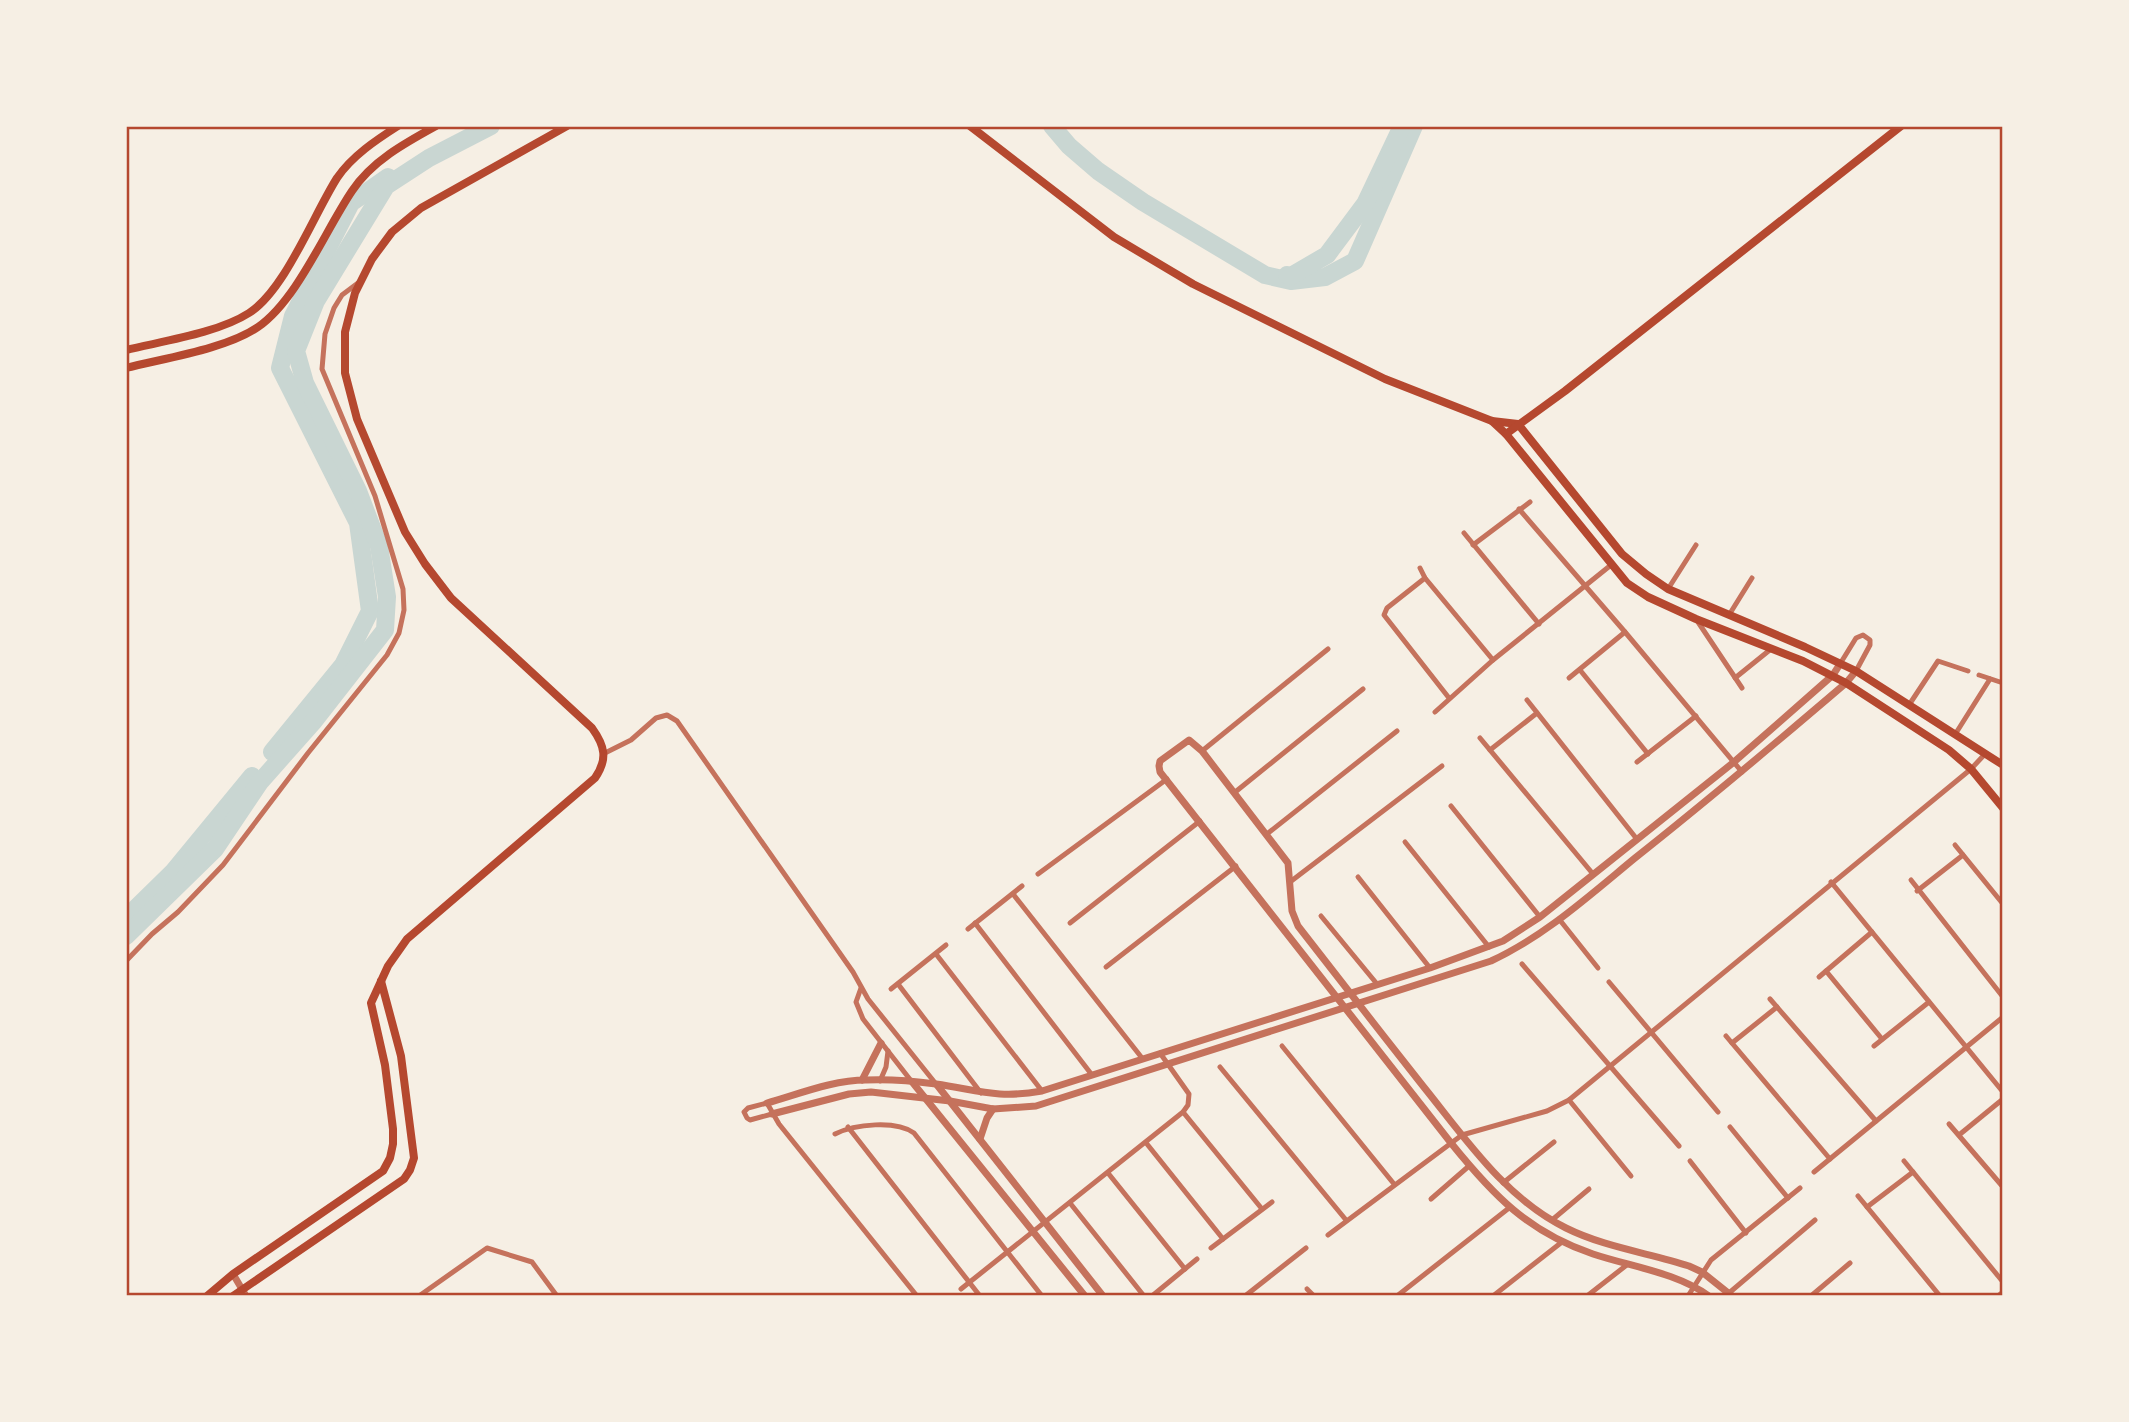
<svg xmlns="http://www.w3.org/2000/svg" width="2129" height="1422" font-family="'Libre Baskerville',serif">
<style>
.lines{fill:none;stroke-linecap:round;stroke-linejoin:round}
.river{stroke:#c9d6d2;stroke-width:18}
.minor{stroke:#c5725c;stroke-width:5}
.tertiary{stroke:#c5725c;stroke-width:7}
.secondary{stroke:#b5482f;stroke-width:8}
.neatline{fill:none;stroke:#b5482f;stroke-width:2.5}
</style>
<rect width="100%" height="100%" fill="#f6efe4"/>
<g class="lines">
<g class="river">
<path d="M 1052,126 L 1069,146 L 1098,171 L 1143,202 L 1265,275 L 1291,281 L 1325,277 L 1355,261 L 1414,126"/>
<path d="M 1287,275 L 1291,276 L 1327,255 L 1365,204 L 1402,126"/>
<path d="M 272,752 L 343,665 L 370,611 L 358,523 L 280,368 L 293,316 L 351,203 L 388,177"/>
<path d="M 126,918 L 173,872 L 252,776"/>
<path d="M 126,936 L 215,849 L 260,782 L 314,721 L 385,630 L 387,597 L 379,546 L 358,491 L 305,383 L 296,351 L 316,301 L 386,186 L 429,158 L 491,126"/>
</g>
<g class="minor">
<path d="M 1519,509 L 1625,632 L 1742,772"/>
<path d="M 1464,533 L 1539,624"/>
<path d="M 1473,545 L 1530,502"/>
<path d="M 1420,568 L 1425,578 L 1493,660"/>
<path d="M 1425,578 L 1387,608 L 1384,615 L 1449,698"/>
<path d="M 1668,589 L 1696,545"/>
<path d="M 1729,615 L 1752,578"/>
<path d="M 1696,619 L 1742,688"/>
<path d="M 1840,664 L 1856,638 L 1863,635 L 1870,640 L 1870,645 L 1856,671"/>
<path d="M 1580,670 L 1648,754"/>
<path d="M 1979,675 L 2003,683"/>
<path d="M 1569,678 L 1625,632"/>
<path d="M 1735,678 L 1771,649"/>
<path d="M 1527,700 L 1636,838"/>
<path d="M 1909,705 L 1938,661 L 1968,671"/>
<path d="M 1435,712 L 1493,660 L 1611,565"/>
<path d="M 1956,733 L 1990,679"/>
<path d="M 1480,738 L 1593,874"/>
<path d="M 1490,750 L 1537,713"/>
<path d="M 1202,751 L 1328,649"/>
<path d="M 605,753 L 631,740 L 656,718 L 667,715 L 677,721 L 853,972 L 868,999 L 936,1084"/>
<path d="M 1637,762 L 1696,716"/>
<path d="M 1234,793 L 1363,689"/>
<path d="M 1451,806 L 1540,917"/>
<path d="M 1267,834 L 1397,731"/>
<path d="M 1405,842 L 1489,947"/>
<path d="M 1955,845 L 2003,904"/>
<path d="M 1038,874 L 1167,779"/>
<path d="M 1358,877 L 1430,968"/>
<path d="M 1911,880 L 2003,997"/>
<path d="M 1290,882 L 1442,766"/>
<path d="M 1831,882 L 2003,1092"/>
<path d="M 1917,891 L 1963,855"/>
<path d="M 1013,894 L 1142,1058"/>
<path d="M 1321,916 L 1377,984"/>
<path d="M 1559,919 L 1598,968"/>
<path d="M 975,923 L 1092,1075"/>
<path d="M 1070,923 L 1200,821"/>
<path d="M 968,929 L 1022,886"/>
<path d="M 936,954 L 1042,1091"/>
<path d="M 126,961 L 152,934 L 178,912 L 223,865 L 308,753 L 387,655 L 399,633 L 404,610 L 403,589 L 375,496 L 322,369 L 325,334 L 334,308 L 342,295 L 358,283"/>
<path d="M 1522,964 L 1679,1146"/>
<path d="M 1106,967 L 1236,866"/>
<path d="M 1826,971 L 1882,1039"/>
<path d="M 1819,977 L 1872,932"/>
<path d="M 1609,982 L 1718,1112"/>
<path d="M 898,984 L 981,1093"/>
<path d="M 861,988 L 856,1002 L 863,1019 L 912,1082"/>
<path d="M 891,989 L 946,945"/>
<path d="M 1770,999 L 1876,1121"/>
<path d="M 1726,1036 L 1830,1159"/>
<path d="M 1732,1043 L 1777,1007"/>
<path d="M 1282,1046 L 1394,1184"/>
<path d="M 1874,1046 L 1929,1002"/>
<path d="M 1220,1067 L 1346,1220"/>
<path d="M 880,1081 L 886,1067 L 888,1051"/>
<path d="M 1569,1100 L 1631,1176"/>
<path d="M 1183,1112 L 1262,1209"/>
<path d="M 772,1114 L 750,1120 L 747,1118 L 744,1112 L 748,1108 L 767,1103 L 779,1124 L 917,1296"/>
<path d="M 1949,1124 L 2003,1187"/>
<path d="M 848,1127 L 980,1296"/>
<path d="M 1730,1127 L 1788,1198"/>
<path d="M 835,1134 C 855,1124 896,1120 914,1133 L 1042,1296"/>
<path d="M 1959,1135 L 2003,1099"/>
<path d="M 1147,1144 L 1223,1239"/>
<path d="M 1690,1161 L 1746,1233"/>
<path d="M 1904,1161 L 2003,1282"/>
<path d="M 1814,1172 L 2003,1017"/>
<path d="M 1108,1173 L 1185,1269"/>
<path d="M 1503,1183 L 1554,1142"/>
<path d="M 1858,1196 L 1940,1296"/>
<path d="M 1431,1199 L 1469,1166"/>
<path d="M 1070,1203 L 1144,1296"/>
<path d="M 1867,1207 L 1913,1172"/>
<path d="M 1552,1220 L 1589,1189"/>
<path d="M 1328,1235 L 1462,1135 L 1547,1111 L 1569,1100 L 1971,769 L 1985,754"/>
<path d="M 1211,1248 L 1272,1202"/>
<path d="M 961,1289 L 1183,1112 L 1188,1105 L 1189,1094 L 1160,1053"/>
<path d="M 1307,1289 L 1314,1296"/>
<path d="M 1729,1293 L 1815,1220"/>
<path d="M 419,1296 L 487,1248 L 532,1262 L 557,1296"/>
<path d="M 1152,1296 L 1197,1259"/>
<path d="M 1245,1296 L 1306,1248"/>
<path d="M 1397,1296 L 1509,1208"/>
<path d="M 1493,1296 L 1562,1242"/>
<path d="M 1587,1296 L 1628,1264"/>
<path d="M 1688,1296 L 1711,1260 L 1800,1188"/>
<path d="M 1811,1296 L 1850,1263"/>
<path d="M 1998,1296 L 2003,1292"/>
</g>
<g class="tertiary">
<path d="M 862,1080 L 881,1043"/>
<path d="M 913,1083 L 1085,1296"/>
<path d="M 937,1085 L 1103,1296"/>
<path d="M 767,1103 C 799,1094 833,1080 866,1080 C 889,1079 914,1081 936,1084 C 978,1090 997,1099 1042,1091 L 1430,968 L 1503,941 L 1540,917 L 1734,762 L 1833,675 L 1840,664"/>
<path d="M 772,1114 L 849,1094 L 871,1092 L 950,1101 L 993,1109 L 1036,1106 L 1491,961 C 1545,936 1590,895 1635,858 C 1707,801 1777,742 1846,683 L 1856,671"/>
<path d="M 980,1139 L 987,1118 L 993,1109"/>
<path d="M 233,1274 L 246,1296"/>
<path d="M 1709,1296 C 1675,1272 1632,1267 1593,1254 C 1528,1232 1493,1195 1451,1143 L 1160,772 L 1159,766 L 1160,761 L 1189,740 L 1202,751 L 1288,863 L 1292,911 L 1298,926 C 1340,980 1381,1033 1423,1086 C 1465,1138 1505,1198 1566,1228 C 1604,1247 1649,1253 1689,1266 L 1702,1272 L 1732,1296"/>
</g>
<g class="secondary">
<path d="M 970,126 L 1114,237 L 1193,284 L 1385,379 L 1492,421 L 1518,424 L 1622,554 L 1646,574 L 1668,589 L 1805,647 L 1856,671 L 2003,765"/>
<path d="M 126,350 C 163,341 218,333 249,313 C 285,290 313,216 337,178 C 352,156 376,140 398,126"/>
<path d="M 126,368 C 165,358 226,349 258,327 C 297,300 325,231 352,191 C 372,161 405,143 436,126"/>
<path d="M 1492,421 L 1506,434 L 1627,583 L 1648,597 L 1696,619 L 1803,661 L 1846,683 L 1949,750 L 1971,769 L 2003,808"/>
<path d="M 1506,434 L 1565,391 L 1901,126"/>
<path d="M 207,1296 L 233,1274 L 383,1171 L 390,1158 L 393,1144 L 393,1129 L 385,1065 L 371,1003 L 388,966 L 407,939 L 595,778 C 608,759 605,746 592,728 L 451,598 L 425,564 L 405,532 L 357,419 L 345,373 L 345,332 L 355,293 L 372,259 L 392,232 L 421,208 L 567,126"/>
<path d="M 233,1296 L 404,1179 L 410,1170 L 414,1158 L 401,1056 L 381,981"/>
</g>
</g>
<rect width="2129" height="1422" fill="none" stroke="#f6efe4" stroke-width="256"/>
<rect x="128" y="128" width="1873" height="1166" class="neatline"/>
</svg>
